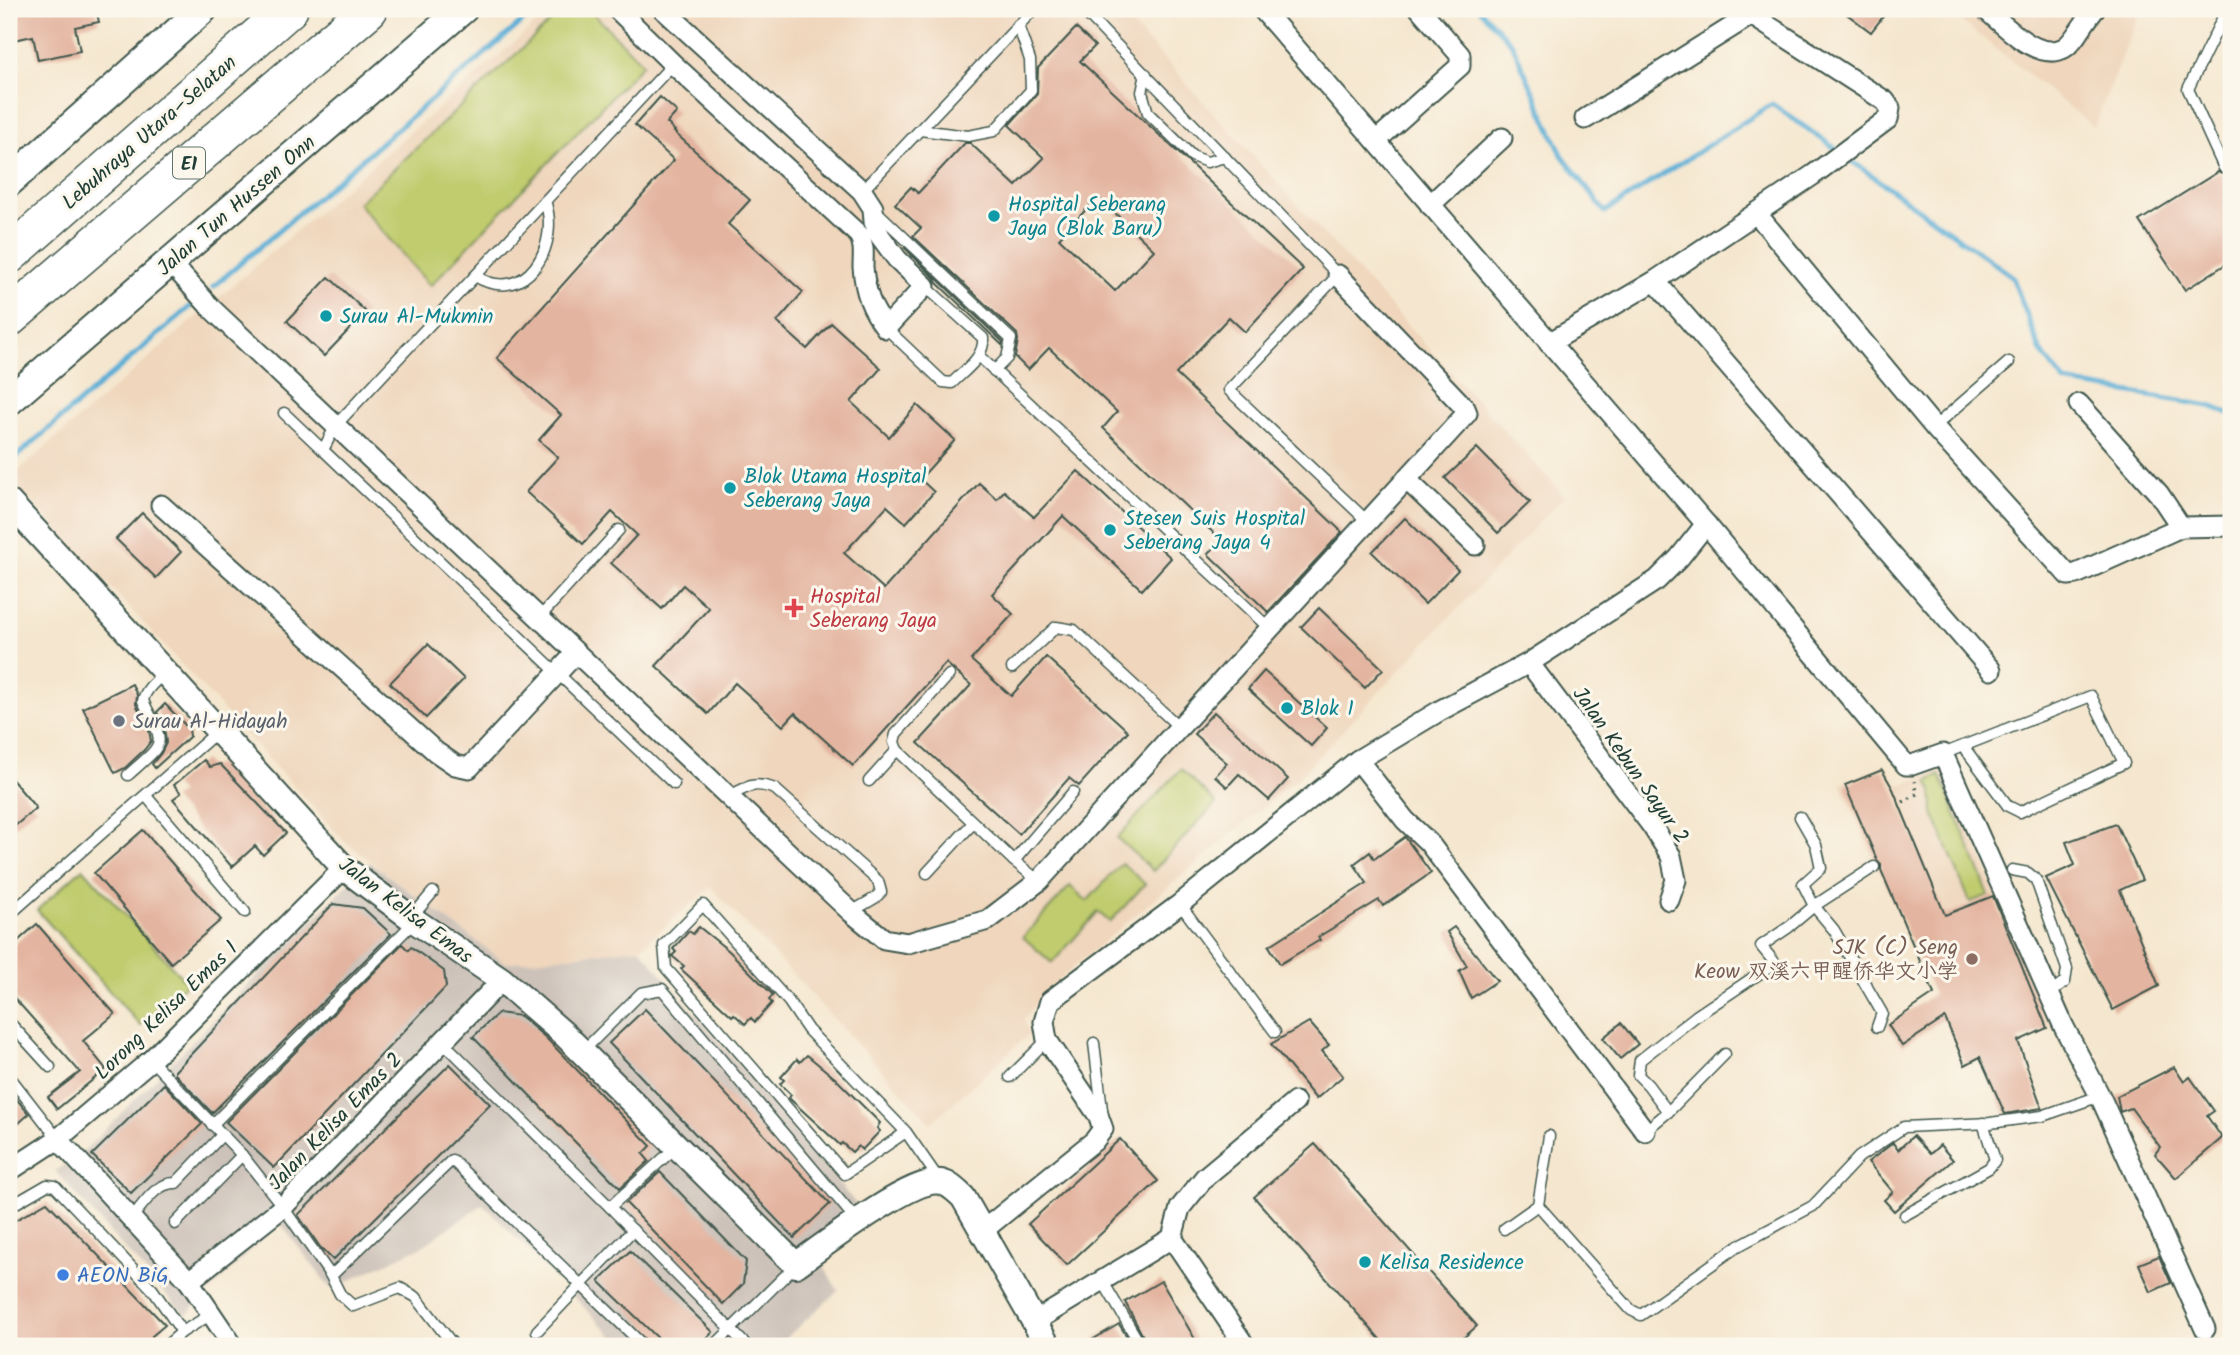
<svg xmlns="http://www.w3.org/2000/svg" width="2240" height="1355" font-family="Kalam,'LXGW WenKai TC',sans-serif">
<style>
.built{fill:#efd6bc}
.industrial{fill:#cdc2b9}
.green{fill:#c0cc6e;stroke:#708451;stroke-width:2}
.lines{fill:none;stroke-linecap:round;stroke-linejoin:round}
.stream{stroke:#59aed6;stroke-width:5}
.building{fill:#e3b49f;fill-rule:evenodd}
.service-casing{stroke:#3f564b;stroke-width:13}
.minor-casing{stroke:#3f564b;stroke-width:23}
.tertiary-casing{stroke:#3f564b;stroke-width:28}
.secondary-casing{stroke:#3f564b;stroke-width:32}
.motorway-casing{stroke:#3f564b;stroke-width:40}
.path{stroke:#3f564b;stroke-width:3.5;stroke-dasharray:2 5;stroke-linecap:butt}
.service{stroke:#fff;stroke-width:10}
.minor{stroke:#fff;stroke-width:19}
.tertiary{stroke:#fff;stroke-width:24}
.secondary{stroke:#fff;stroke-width:28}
.motorway{stroke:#fff;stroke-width:37}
.culture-dot{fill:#0f9aa8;stroke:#fbf7ec;stroke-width:2.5}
.health-dot{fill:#e0444e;stroke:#fbf7ec;stroke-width:2.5}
.worship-dot{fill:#6b7280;stroke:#fbf7ec;stroke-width:2.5}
.education-dot{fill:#8d6e63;stroke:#fbf7ec;stroke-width:2.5}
.shop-dot{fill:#3f7fe0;stroke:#fbf7ec;stroke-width:2.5}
.labels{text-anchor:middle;stroke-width:6;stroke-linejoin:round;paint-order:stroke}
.shield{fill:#fbf7ec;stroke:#61756b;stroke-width:2}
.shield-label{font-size:19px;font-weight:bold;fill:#1f3d34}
.street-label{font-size:21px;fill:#1f3d34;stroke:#fbf7ec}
.culture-label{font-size:21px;fill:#0d838f;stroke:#fbf7ec;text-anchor:start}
.health-label{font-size:21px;fill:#be3a42;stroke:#fbf7ec;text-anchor:start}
.worship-label{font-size:21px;fill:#5b616d;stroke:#fbf7ec;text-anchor:start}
.education-label{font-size:21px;fill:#785e54;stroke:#fbf7ec;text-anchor:end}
.shop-label{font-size:21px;fill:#366cbe;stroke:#fbf7ec;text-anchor:start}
</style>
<rect width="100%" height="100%" fill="#fbf7ec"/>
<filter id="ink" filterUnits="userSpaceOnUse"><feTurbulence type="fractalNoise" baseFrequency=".0143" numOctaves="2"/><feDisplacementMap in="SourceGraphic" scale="14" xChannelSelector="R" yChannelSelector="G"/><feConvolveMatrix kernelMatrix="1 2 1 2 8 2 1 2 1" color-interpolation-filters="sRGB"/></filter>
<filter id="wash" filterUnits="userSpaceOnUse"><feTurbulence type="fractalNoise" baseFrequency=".00686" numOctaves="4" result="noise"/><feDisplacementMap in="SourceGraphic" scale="28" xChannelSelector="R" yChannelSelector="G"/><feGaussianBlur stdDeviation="1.57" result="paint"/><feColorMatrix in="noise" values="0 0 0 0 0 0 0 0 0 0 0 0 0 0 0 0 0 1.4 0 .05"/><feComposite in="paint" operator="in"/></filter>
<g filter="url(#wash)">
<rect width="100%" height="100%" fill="#f5e7cf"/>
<g class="built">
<path d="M 553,9 L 1118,9 L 1564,496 L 1300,776 L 1048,989 L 1024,1019 L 1029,1034 L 931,1123 L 711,887 L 640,948 L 506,963 L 343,840 L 10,478 Z"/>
<path d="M 1946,9 L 2141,9 L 2094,127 Z"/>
<path d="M 1885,764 L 1897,785 L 1906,783 L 1943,769 L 2054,1025 L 1965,1065 L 1841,784 Z"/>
</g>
<path class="industrial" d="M 370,862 L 506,963 L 640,948 L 857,1205 L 810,1241 L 838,1291 L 777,1346 L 622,1346 L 483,1204 L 423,1246 L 331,1289 L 279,1222 L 185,1316 L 55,1171 L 87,1148 Z"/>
<g class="green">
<path d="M 564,9 L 589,9 L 643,64 L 430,286 L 358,203 Z"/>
<path d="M 1181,769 L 1216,803 L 1153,871 L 1117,838 Z"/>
<path d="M 1940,775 L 1989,895 L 1970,902 L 1933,813 L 1932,790 L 1928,781 Z"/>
<path d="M 1122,863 L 1145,884 L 1110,922 L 1098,912 L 1052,963 L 1023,937 L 1070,886 L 1087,901 Z"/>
<path d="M 83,868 L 187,983 L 140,1025 L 37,910 Z"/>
</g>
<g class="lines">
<g class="stream">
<path d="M 1479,9 L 1512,44 L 1562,155 L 1605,212 L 1772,104 L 1836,149"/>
<path d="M 1846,157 L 2012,276 L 2041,352 L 2065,382 L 2210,406 L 2231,414"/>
<path d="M 213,287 L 537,9"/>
<path d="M 9,463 L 191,306"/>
</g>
</g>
<g id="blocks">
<g class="building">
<path d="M 9,9 L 96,9 L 99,22 L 75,27 L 80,51 L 38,60 L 33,36 L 9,41 Z"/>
<path d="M 1840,9 L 1889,9 L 1871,32 Z"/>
<path d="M 1076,28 L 1095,46 L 1080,61 L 1303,269 L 1245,332 L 1229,317 L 1176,374 L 1342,532 L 1268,612 L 1208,554 L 1221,540 L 1103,428 L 1117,412 L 1049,348 L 1028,370 L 1015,357 L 1018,340 L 1017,334 L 913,236 L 921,228 L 895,204 L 911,187 L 918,193 L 965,143 L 970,143 L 1016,186 L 1044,158 L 1009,125 L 1037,94 L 1038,68 ZM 1098,197 L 1154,250 L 1115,291 L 1059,238 Z"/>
<path d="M 660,97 L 677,112 L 667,123 L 675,131 L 674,132 L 750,200 L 728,224 L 803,292 L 777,322 L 807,349 L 831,323 L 881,368 L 851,402 L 889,437 L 917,405 L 955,440 L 920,479 L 934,492 L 906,523 L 887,506 L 844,553 L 884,589 L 979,483 L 997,499 L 1004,491 L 1034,517 L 1078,471 L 1171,558 L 1142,590 L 1063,516 L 992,594 L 1013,614 L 971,660 L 1011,696 L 1046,657 L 1128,731 L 1079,786 L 1069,778 L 1019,834 L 918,743 L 971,685 L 946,663 L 853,766 L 795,713 L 783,726 L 735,683 L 708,714 L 656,666 L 709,608 L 683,585 L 662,609 L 611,563 L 637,535 L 612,512 L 583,544 L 526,492 L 558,457 L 539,440 L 561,415 L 497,358 L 674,160 L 635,125 Z"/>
<path d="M 2231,169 L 2231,261 L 2185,290 L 2139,221 L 2218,172 L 2224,175 L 2228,174 Z"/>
<path d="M 904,247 L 1003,342 L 1002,345 L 937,283 L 934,277 Z"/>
<path d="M 329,277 L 366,312 L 324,356 L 287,321 Z"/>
<path d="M 1477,448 L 1530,502 L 1498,533 L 1445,478 Z"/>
<path d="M 142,513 L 181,552 L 156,578 L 116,539 Z"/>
<path d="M 1405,518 L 1458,570 L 1425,604 L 1372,552 Z"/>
<path d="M 1319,608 L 1383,669 L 1365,688 L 1301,627 Z"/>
<path d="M 428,644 L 464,679 L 426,718 L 390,683 Z"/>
<path d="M 1264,671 L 1327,728 L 1311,746 L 1248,689 Z"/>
<path d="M 132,684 L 137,695 L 136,704 L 149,730 L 151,741 L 144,750 L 125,768 L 115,773 L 83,708 Z"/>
<path d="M 165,704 L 189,729 L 190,736 L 155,768 L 152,764 L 161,753 L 166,743 L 165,733 L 157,712 Z"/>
<path d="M 1214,712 L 1288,779 L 1269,800 L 1239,774 L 1227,787 L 1215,776 L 1227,763 L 1194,734 Z"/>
<path d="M 204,760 L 210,767 L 220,764 L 286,833 L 263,855 L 255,846 L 232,867 L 173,799 L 181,793 L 174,785 Z"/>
<path d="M 1882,770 L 1893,789 L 1945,915 L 1993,896 L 2047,1028 L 2018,1041 L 2042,1108 L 2005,1114 L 1980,1057 L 1965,1065 L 1945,1018 L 1902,1046 L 1888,1025 L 1934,994 L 1881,870 L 1881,864 L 1877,860 L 1845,785 Z"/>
<path d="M 9,776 L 36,808 L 9,831 Z"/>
<path d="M 2116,824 L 2142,880 L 2120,890 L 2159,986 L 2113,1010 L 2046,878 L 2075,865 L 2066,842 Z"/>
<path d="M 143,830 L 221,920 L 171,963 L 94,873 Z"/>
<path d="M 1405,837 L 1431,873 L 1383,906 L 1379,900 L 1318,937 L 1320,940 L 1280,964 L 1269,946 L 1367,883 L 1354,864 L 1370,852 L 1374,859 Z"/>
<path d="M 333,904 L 363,908 L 391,934 L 212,1113 L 175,1074 L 175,1071 Z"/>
<path d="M 37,924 L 115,1014 L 83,1041 L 106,1069 L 57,1109 L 48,1097 L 80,1072 L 9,992 L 9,949 Z"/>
<path d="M 699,927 L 729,951 L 773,995 L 769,1000 L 772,1003 L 755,1022 L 751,1018 L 745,1024 L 734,1014 L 732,1016 L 681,969 L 684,966 L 672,956 L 676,952 L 673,949 L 689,931 L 693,934 Z"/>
<path d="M 1454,927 L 1497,981 L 1471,998 L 1459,971 L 1467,966 L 1447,932 Z"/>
<path d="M 402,944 L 408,950 L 411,947 L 444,971 L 446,987 L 274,1168 L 226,1122 Z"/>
<path d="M 645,1009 L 830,1204 L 794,1238 L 609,1043 Z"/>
<path d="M 498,1013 L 520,1016 L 546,1038 L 651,1146 L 643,1154 L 649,1161 L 620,1188 L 473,1037 Z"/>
<path d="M 1309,1022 L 1329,1045 L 1322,1051 L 1343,1076 L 1316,1099 L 1271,1044 Z"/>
<path d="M 1621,1023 L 1638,1044 L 1620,1059 L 1603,1038 Z"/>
<path d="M 807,1055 L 836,1079 L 880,1123 L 877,1128 L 880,1131 L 862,1150 L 858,1146 L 852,1152 L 842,1143 L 840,1145 L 790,1099 L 789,1098 L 791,1095 L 780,1084 L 784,1080 L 781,1077 L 797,1059 L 800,1062 Z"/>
<path d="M 450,1064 L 490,1104 L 333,1260 L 320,1247 L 298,1215 Z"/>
<path d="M 2174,1067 L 2184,1082 L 2190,1077 L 2214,1111 L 2207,1116 L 2222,1138 L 2176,1178 L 2155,1154 L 2160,1147 L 2131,1108 L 2120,1112 L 2117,1096 Z"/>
<path d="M 164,1084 L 202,1124 L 131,1193 L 92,1155 Z"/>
<path d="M 9,1090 L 29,1114 L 9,1132 Z"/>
<path d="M 1913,1136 L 1930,1154 L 1940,1145 L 1953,1160 L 1894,1211 L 1884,1200 L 1893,1192 L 1868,1162 L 1893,1143 L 1898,1150 Z"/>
<path d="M 1120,1139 L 1158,1181 L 1067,1265 L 1028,1224 Z"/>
<path d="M 1315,1144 L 1477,1326 L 1454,1346 L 1386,1346 L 1254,1197 Z"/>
<path d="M 660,1172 L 746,1261 L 743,1284 L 723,1304 L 626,1203 Z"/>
<path d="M 47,1202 L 165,1325 L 152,1336 L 151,1346 L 9,1346 L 9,1224 Z"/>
<path d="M 630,1251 L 713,1332 L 699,1346 L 666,1346 L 599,1281 Z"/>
<path d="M 2159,1256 L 2171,1283 L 2151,1292 L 2139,1264 Z"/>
<path d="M 1161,1281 L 1199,1346 L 1148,1346 L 1125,1302 Z"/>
<path d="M 1119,1324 L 1133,1346 L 1082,1346 Z"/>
</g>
</g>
</g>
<g filter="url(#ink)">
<use href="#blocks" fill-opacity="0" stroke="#3f564b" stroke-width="2"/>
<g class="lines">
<g class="service-casing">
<g id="service">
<path d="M 1082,9 L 1338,275 L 1229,390 L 1367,521"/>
<path d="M 673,64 L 336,425 L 323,450 L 674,784"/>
<path d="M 1146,74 L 1142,92 L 1148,113 L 1192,156 L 1207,162 L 1225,157"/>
<path d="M 920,130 L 968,136 L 994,131 L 1031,90 L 1030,60 L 1018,25"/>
<path d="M 2224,168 L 2188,89 L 2225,13"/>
<path d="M 862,191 L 1034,9"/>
<path d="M 874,209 L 1011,339 L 1007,358 L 994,371"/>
<path d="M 475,276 C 526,307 561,246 545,201"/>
<path d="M 886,328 L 943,382 L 952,383 C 965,370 985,357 983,338 L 925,286"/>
<path d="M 979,356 L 1269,628"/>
<path d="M 284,413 L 323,450"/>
<path d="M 1934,427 L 2009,362"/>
<path d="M 539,618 L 619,530"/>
<path d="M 1012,668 L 1056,627 L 1074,630 L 1178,726"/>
<path d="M 949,675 L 896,734 L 894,742 L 897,750 L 1014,861 L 1039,881"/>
<path d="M 1943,754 L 1963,746 L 2091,696 L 2124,763 L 2020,812 L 2008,806 L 1963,746"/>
<path d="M 128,775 C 166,741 166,747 143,701 C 145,689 156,681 165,673"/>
<path d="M 869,781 L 897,750"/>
<path d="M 146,796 L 245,912"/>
<path d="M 728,797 C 748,786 754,781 775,789 L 878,881 L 881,892 L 875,898 L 851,912"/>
<path d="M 1800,817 L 1816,845 L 1821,868 L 1803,884 L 1814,906 L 1834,930 L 1882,1013 L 1877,1027"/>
<path d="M 1014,861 L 1073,792"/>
<path d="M 2012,870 L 2028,873 L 2036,880 L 2067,969 L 2065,982 L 2050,994"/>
<path d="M 927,873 L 973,823"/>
<path d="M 1180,904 L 1275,1032"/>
<path d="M 9,915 L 218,731"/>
<path d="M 411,918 L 433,892"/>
<path d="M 9,1022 L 50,1067"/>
<path d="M 443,1042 L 610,1207 L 747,1346"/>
<path d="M 1094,1043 L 1103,1118"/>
<path d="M 582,1052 L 641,993 L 662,989 L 857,1221"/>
<path d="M 151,1060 L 242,1155 L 283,1207 L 331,1276 L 340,1294 L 353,1306 L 400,1288 L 416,1297 L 454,1346"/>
<path d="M 9,1076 L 58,1139"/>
<path d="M 1010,1077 L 1047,1040"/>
<path d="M 1668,1112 L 1648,1085 L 1638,1075 L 1640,1060 L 1696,1016 L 1775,963 L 1761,946 L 1789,927 L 1814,906 L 1874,867"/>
<path d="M 212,1125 L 414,922"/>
<path d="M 1645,1131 L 1668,1112 L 1725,1054"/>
<path d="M 906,1132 L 845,1174 L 666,968 L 664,945 L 703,905 L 789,1002 L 808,1030 L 906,1132 L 940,1181"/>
<path d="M 1549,1136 L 1538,1205 L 1631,1310 L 1641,1315 L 1738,1246 L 1813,1206 L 1859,1157 L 1904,1127 L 1990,1123 L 2042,1116 L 2100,1096"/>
<path d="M 9,1207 L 47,1185 L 55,1186 L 153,1290 L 182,1332"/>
<path d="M 610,1207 L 676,1147"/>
<path d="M 1905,1215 L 1989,1168 L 1995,1160 L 1983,1123"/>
<path d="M 131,1219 C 143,1205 156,1182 176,1183 L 222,1135"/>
<path d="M 175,1224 L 242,1155"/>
<path d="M 1504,1229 L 1538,1205"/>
<path d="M 331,1276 L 452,1160 L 644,1346"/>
<path d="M 1102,1280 L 1141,1346"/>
<path d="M 537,1331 L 633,1230"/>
<path d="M 166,1346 L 182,1332 L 210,1315"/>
<path d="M 714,1346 L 796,1265"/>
</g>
</g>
<g class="minor-casing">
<g id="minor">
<path d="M 617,9 L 673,64 L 859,235 C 865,246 863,255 863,267 C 865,292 871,309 886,328 L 925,286 L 897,259 L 880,236 L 874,222 L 873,208 L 862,191 L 663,9"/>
<path d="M 1262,9 L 1706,524 L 1906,765 L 1912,765 L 1943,754 L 2064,1027 L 2100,1096 L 2205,1329"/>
<path d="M 1985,9 C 2005,25 2037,62 2064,48 C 2073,43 2087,18 2095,9"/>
<path d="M 2224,9 L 2231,20"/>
<path d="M 1585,119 L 1751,15"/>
<path d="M 1376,141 L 1460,66 L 1460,55 L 1420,9"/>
<path d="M 1430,205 L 1502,138"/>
<path d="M 1756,213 L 1934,427 L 2068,575 L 2076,574 L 2181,527 L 2231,526"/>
<path d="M 170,262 L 212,309 L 851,912 L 884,939 L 908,943 L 988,920 L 1039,881 L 1467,413 L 1465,408 L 1338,275"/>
<path d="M 1655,281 L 1991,670"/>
<path d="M 1549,343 L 1655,281 L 1813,175 L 1888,119 L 1890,108 L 1885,101 L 1742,9"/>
<path d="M 2079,404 L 2159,494 L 2181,527"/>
<path d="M 1406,479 L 1475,545"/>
<path d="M 161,505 L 436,752 L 455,765 L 469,768 L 576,653"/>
<path d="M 1529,663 L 1652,826 L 1671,856 L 1676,880 L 1669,900"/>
<path d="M 1358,760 L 1405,820 L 1429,843 L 1645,1131"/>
<path d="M 58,1139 L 189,1281 L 233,1346"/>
<path d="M 9,1171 L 58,1139 L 151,1060 L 344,868"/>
<path d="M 981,1232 L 1094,1141 L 1103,1129 L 1098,1115 L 1047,1040 L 1044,1022 L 1050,1001 L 1180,904 L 1358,760 L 1441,710 L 1529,663 L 1657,580 L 1679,558 L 1706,524"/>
<path d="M 1172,1238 L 1180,1208 L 1205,1177 L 1295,1102"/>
<path d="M 1172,1238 L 1245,1346"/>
<path d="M 189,1281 L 283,1207 L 502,980"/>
<path d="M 1034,1322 L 1172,1238"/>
</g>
</g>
<g class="tertiary-casing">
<path id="tertiary" d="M 9,502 L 344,868 L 415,921 L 502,980 L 565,1035 L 796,1265 C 821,1247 914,1176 941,1182 C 950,1184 956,1191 963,1197 L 1048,1346"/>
</g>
<g class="secondary-casing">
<g id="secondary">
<path d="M 9,182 L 203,9"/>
<path d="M 9,401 L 463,9"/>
</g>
</g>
<g class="motorway-casing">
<g id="motorway">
<path d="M 9,255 L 289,9"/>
<path d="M 9,318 L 369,9"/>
</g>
</g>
<path class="path" d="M 1903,802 L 1917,794 L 1915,781"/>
<use href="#service" class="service"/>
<use href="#minor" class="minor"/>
<use href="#tertiary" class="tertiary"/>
<use href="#secondary" class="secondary"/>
<use href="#motorway" class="motorway"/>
</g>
</g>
<g class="culture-dot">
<circle cx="994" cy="216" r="7"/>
<circle cx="326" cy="316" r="7"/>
<circle cx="730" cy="488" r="7"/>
<circle cx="1110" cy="530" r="7"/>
<circle cx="1287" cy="708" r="7"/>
<circle cx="1365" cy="1262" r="7"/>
</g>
<path class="health-dot" d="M790.5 597.5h7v7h7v7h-7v7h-7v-7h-7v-7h7z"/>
<circle class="worship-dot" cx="119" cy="721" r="7"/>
<circle class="education-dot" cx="1972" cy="959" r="7"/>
<circle class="shop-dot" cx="63" cy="1275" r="7"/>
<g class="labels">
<rect class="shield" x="173" y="147.5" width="32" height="31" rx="5"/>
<g class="shield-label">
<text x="189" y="170">E1</text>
</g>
<g class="street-label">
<text transform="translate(149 132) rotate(-41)" y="7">Lebuhraya Utara–Selatan</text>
<text transform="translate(236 205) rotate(-41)" y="7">Jalan Tun Hussen Onn</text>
<text transform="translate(1631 765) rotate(55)" y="7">Jalan Kebun Sayur 2</text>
<text transform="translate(406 910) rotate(37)" y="7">Jalan Kelisa Emas</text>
<text transform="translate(166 1010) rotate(-44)" y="7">Lorong Kelisa Emas 1</text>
<text transform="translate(335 1121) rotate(-46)" y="7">Jalan Kelisa Emas 2</text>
</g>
<g class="culture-label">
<text x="1008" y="211">Hospital Seberang<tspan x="1008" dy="24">Jaya (Blok Baru)</tspan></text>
<text x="340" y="323">Surau Al-Mukmin</text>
<text x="744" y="483">Blok Utama Hospital<tspan x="744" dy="24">Seberang Jaya</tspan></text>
<text x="1124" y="525">Stesen Suis Hospital<tspan x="1124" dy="24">Seberang Jaya 4</tspan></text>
<text x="1301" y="715">Blok 1</text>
<text x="1379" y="1269">Kelisa Residence</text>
</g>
<g class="health-label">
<text x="810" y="603">Hospital<tspan x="810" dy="24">Seberang Jaya</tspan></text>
</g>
<g class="worship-label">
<text x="133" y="728">Surau Al-Hidayah</text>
</g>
<g class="education-label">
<text x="1958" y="954">SJK (C) Seng<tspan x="1958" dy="24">Keow 双溪六甲醒侨华文小学</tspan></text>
</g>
<g class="shop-label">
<text x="77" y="1282">AEON BiG</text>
</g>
</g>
<rect width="2240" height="1355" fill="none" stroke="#fbf7ec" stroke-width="35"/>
</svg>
